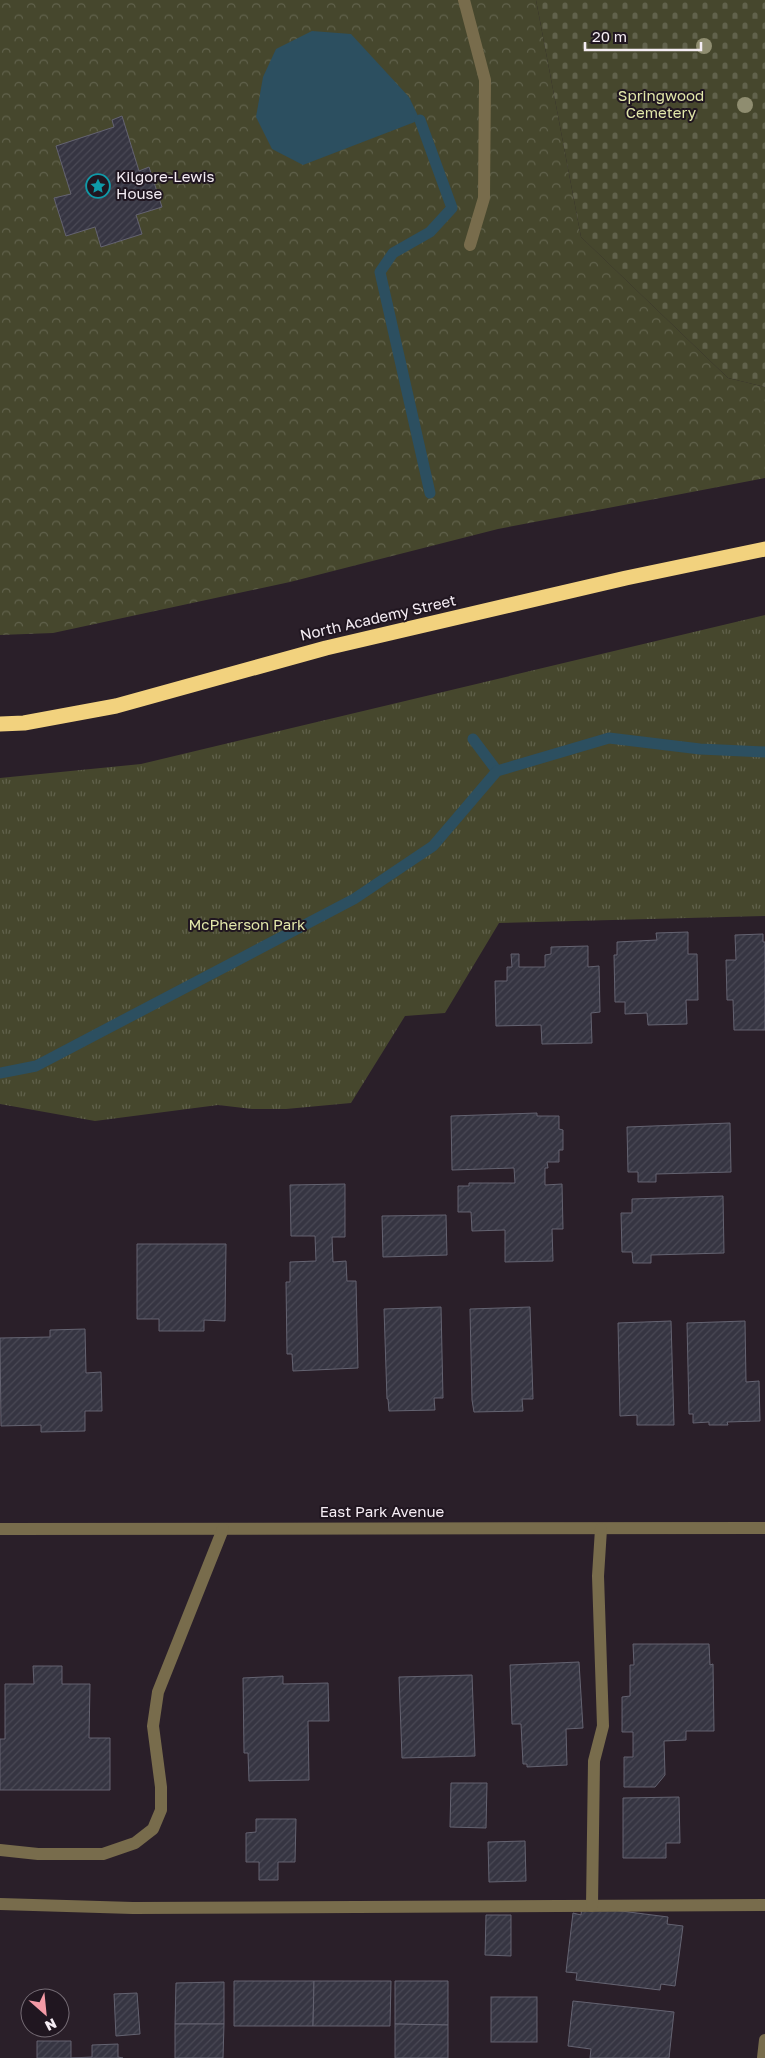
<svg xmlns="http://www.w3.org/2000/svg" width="765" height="2058" font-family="'Golos Text',sans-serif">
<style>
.forest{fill:url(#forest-crowns)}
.cemetery{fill:url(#cemetery-stones)}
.park{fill:url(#park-tufts)}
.water{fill:#2c4f60}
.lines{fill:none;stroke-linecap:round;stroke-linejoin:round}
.stream{stroke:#2c4f60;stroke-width:11}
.building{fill:url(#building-hatch);stroke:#646371}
.minor{stroke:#786c4c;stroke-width:12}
.highway{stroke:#f2d27e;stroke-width:15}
.tree{fill:#8f8d70}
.labels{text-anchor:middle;stroke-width:4;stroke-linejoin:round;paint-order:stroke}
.park-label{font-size:15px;fill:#e2e7aa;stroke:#201620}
.poi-label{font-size:15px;fill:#f5edf4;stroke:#201620;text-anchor:start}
.street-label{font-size:15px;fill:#f5edf4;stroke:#201620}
</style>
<defs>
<pattern id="forest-crowns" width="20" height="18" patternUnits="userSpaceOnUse" patternTransform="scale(1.25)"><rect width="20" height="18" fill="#46472d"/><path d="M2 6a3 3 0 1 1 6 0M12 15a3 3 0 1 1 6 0" fill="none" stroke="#61624c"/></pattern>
<pattern id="cemetery-stones" width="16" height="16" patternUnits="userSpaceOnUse" patternTransform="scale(1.25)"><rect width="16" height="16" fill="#46472d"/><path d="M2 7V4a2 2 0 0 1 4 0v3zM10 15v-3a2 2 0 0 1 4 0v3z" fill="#61624c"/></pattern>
<pattern id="park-tufts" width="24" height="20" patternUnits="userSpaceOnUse" patternTransform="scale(1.25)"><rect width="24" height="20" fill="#46472d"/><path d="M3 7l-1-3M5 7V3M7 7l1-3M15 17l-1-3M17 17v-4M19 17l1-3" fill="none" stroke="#61624c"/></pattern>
<pattern id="building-hatch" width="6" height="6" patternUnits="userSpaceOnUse" patternTransform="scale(1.25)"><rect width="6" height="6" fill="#363542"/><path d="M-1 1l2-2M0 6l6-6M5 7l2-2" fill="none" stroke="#4a4955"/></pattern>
</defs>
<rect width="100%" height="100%" fill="#2a1f29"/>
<path class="forest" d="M 0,0 L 536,0 L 581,237 L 728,378 L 765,387 L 765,478 L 498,529 L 290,582 L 53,633 L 0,635 Z"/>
<path class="cemetery" d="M 536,0 L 765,0 L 765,387 L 728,378 L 581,237 Z"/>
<path class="park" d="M 765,615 L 765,916 L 499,923 L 445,1013 L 405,1016 L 351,1103 L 286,1109 L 252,1109 L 218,1105 L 95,1121 L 0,1104 L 0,778 L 141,764 Z"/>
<path class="water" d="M 312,31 L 351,34 L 409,97 L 420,120 L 303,165 L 272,149 L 256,117 L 263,77 L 276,49 Z"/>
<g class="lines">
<g class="stream">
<path d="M 420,120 L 452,208 L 430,232 L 393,253 L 380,272 L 430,493"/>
<path d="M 473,739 L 497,771"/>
<path d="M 0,1073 L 36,1066 L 354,899 L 433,846 L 497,771 L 609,738 L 700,749 L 765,752"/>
</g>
</g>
<g class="building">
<path d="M 122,116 L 139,171 L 149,167 L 162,207 L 136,215 L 142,234 L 101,247 L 95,227 L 66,236 L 54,198 L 71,194 L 56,146 L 114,127 L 112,120 Z"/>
<path d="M 688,932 L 688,954 L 697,954 L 698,1000 L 686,1000 L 687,1024 L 648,1025 L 647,1013 L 625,1014 L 625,1002 L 615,1002 L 614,955 L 617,955 L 617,942 L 657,940 L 656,933 Z"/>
<path d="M 763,934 L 763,942 L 765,942 L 765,1030 L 734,1030 L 733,1000 L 727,1000 L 726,960 L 736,960 L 735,935 Z"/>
<path d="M 588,946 L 588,967 L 599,966 L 600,1012 L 591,1013 L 592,1043 L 542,1044 L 541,1025 L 496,1026 L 495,981 L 507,981 L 507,967 L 512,967 L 511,954 L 519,954 L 519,967 L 545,967 L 545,955 L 551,954 L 551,947 Z"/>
<path d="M 537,1113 L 537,1116 L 559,1116 L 559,1129 L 563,1130 L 563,1150 L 559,1150 L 559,1162 L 547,1162 L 548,1168 L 545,1168 L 545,1185 L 562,1184 L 563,1229 L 552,1229 L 553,1261 L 505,1262 L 505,1230 L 472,1231 L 471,1212 L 458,1212 L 458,1186 L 469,1186 L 469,1183 L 515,1183 L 514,1168 L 452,1170 L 451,1116 Z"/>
<path d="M 730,1123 L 731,1172 L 656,1174 L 656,1182 L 638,1182 L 638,1172 L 628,1172 L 627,1127 Z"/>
<path d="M 345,1184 L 345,1237 L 332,1237 L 333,1262 L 346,1261 L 347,1281 L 356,1281 L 358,1368 L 293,1371 L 292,1354 L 287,1354 L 286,1282 L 290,1282 L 290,1262 L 316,1261 L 315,1236 L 291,1236 L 290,1185 Z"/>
<path d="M 723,1196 L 724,1253 L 651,1255 L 651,1263 L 633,1263 L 632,1252 L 622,1252 L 621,1213 L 632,1213 L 632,1199 Z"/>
<path d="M 446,1215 L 447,1255 L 383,1257 L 382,1216 Z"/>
<path d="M 137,1244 L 226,1244 L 225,1321 L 204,1320 L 204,1331 L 159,1331 L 159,1319 L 137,1319 Z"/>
<path d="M 441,1307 L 443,1398 L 434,1398 L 435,1410 L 389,1411 L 388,1399 L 387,1399 L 384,1309 Z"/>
<path d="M 530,1307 L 533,1399 L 522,1399 L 523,1411 L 474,1412 L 472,1400 L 470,1309 Z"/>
<path d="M 671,1321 L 674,1425 L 637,1425 L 637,1415 L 620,1416 L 618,1323 Z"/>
<path d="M 745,1321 L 746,1382 L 759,1381 L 760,1421 L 727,1422 L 728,1425 L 709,1425 L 709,1422 L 693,1423 L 693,1414 L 689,1414 L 687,1323 Z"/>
<path d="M 85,1329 L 86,1373 L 101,1372 L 102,1411 L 85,1411 L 85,1431 L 41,1432 L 41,1425 L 1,1426 L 0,1338 L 50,1337 L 50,1330 Z"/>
<path d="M 633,1644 L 709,1644 L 710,1665 L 713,1664 L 714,1731 L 686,1731 L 686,1740 L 664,1741 L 665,1775 L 655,1787 L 624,1787 L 624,1757 L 633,1757 L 633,1732 L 622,1732 L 622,1697 L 630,1696 L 630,1665 L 634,1665 Z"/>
<path d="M 579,1662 L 583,1728 L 566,1729 L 567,1765 L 527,1767 L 527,1764 L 523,1764 L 521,1724 L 512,1724 L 510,1665 Z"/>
<path d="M 33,1666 L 62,1666 L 62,1684 L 90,1684 L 89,1738 L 110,1738 L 110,1790 L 0,1790 L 0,1739 L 5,1739 L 5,1684 L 34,1684 Z"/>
<path d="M 472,1675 L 475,1756 L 402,1758 L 399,1677 Z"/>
<path d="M 283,1676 L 283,1684 L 328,1683 L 329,1721 L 308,1721 L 309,1780 L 249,1781 L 248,1753 L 244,1753 L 243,1678 Z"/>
<path d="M 451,1783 L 487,1783 L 486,1828 L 450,1827 Z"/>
<path d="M 679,1797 L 680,1843 L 666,1843 L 666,1858 L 623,1858 L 623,1798 Z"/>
<path d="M 256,1819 L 296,1819 L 295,1862 L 278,1862 L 278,1880 L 259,1880 L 259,1862 L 246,1862 L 246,1833 L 256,1832 Z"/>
<path d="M 525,1841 L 526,1881 L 489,1882 L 488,1842 Z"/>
<path d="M 582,1906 L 668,1917 L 667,1924 L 683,1926 L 675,1986 L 661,1984 L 660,1990 L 576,1980 L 577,1973 L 566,1972 L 573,1913 L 581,1915 Z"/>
<path d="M 486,1915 L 511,1915 L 511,1956 L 485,1955 Z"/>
<path d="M 234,1981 L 314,1981 L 313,2026 L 234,2026 Z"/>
<path d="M 314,1981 L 391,1981 L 390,2026 L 313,2026 Z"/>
<path d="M 395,1981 L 448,1981 L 448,2025 L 395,2024 Z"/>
<path d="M 224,1982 L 224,2024 L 175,2024 L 176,1983 Z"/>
<path d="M 137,1993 L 140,2034 L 116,2036 L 114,1994 Z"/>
<rect x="491" y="1997" width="46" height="45"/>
<path d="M 573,2001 L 674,2012 L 669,2058 L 590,2058 L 591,2049 L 568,2046 Z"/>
<path d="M 175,2024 L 224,2024 L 223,2058 L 175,2058 Z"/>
<path d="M 395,2024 L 448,2025 L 448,2058 L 395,2058 Z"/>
<path d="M 37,2041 L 71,2041 L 71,2058 L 92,2057 L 92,2045 L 118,2044 L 118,2057 L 123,2058 L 37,2058 Z"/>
</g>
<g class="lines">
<g class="minor">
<path d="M 464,0 L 485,80 L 484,198 L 470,245"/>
<path d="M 0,1529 L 765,1528"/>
<path d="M 0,1850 L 38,1854 L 103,1854 L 135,1843 L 153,1829 L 161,1810 L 161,1787 L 153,1726 L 158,1692 L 223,1529"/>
<path d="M 0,1904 L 133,1908 L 765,1905"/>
<path d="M 592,1906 L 594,1761 L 603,1726 L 598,1576 L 601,1529"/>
<path d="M 763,2058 L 765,2040"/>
</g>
<path class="highway" d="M 0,724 L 24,723 L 116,706 L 326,648 L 626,578 L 765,549"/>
</g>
<g class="tree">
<circle cx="704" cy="46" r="8"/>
<circle cx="745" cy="105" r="8"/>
</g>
<defs>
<g id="sight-ring" transform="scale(1.25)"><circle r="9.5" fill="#201620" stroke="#0f9aa8" stroke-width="1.5"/><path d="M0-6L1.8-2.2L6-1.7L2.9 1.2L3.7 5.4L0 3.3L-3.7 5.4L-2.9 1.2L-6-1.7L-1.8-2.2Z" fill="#0f9aa8"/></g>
</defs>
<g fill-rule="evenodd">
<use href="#sight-ring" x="98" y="186"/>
</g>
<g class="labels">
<g class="park-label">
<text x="661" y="101">Springwood<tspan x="661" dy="17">Cemetery</tspan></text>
<text x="247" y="930">McPherson Park</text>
</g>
<g class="poi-label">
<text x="116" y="182">Kilgore-Lewis<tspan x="116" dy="17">House</tspan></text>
</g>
<g class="street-label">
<text transform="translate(378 618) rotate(-13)" y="5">North Academy Street</text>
<text x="382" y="1517">East Park Avenue</text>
</g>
</g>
<g transform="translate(45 2013) rotate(153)"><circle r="24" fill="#201620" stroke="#756c75"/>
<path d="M0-4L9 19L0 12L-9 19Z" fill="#f49aa6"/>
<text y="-8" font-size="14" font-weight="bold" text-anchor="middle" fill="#f5edf4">N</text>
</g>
<path d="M585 42v8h116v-8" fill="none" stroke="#f5edf4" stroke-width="2.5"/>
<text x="592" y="42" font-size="15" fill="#f5edf4" stroke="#201620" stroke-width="4" paint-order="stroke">20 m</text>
</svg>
